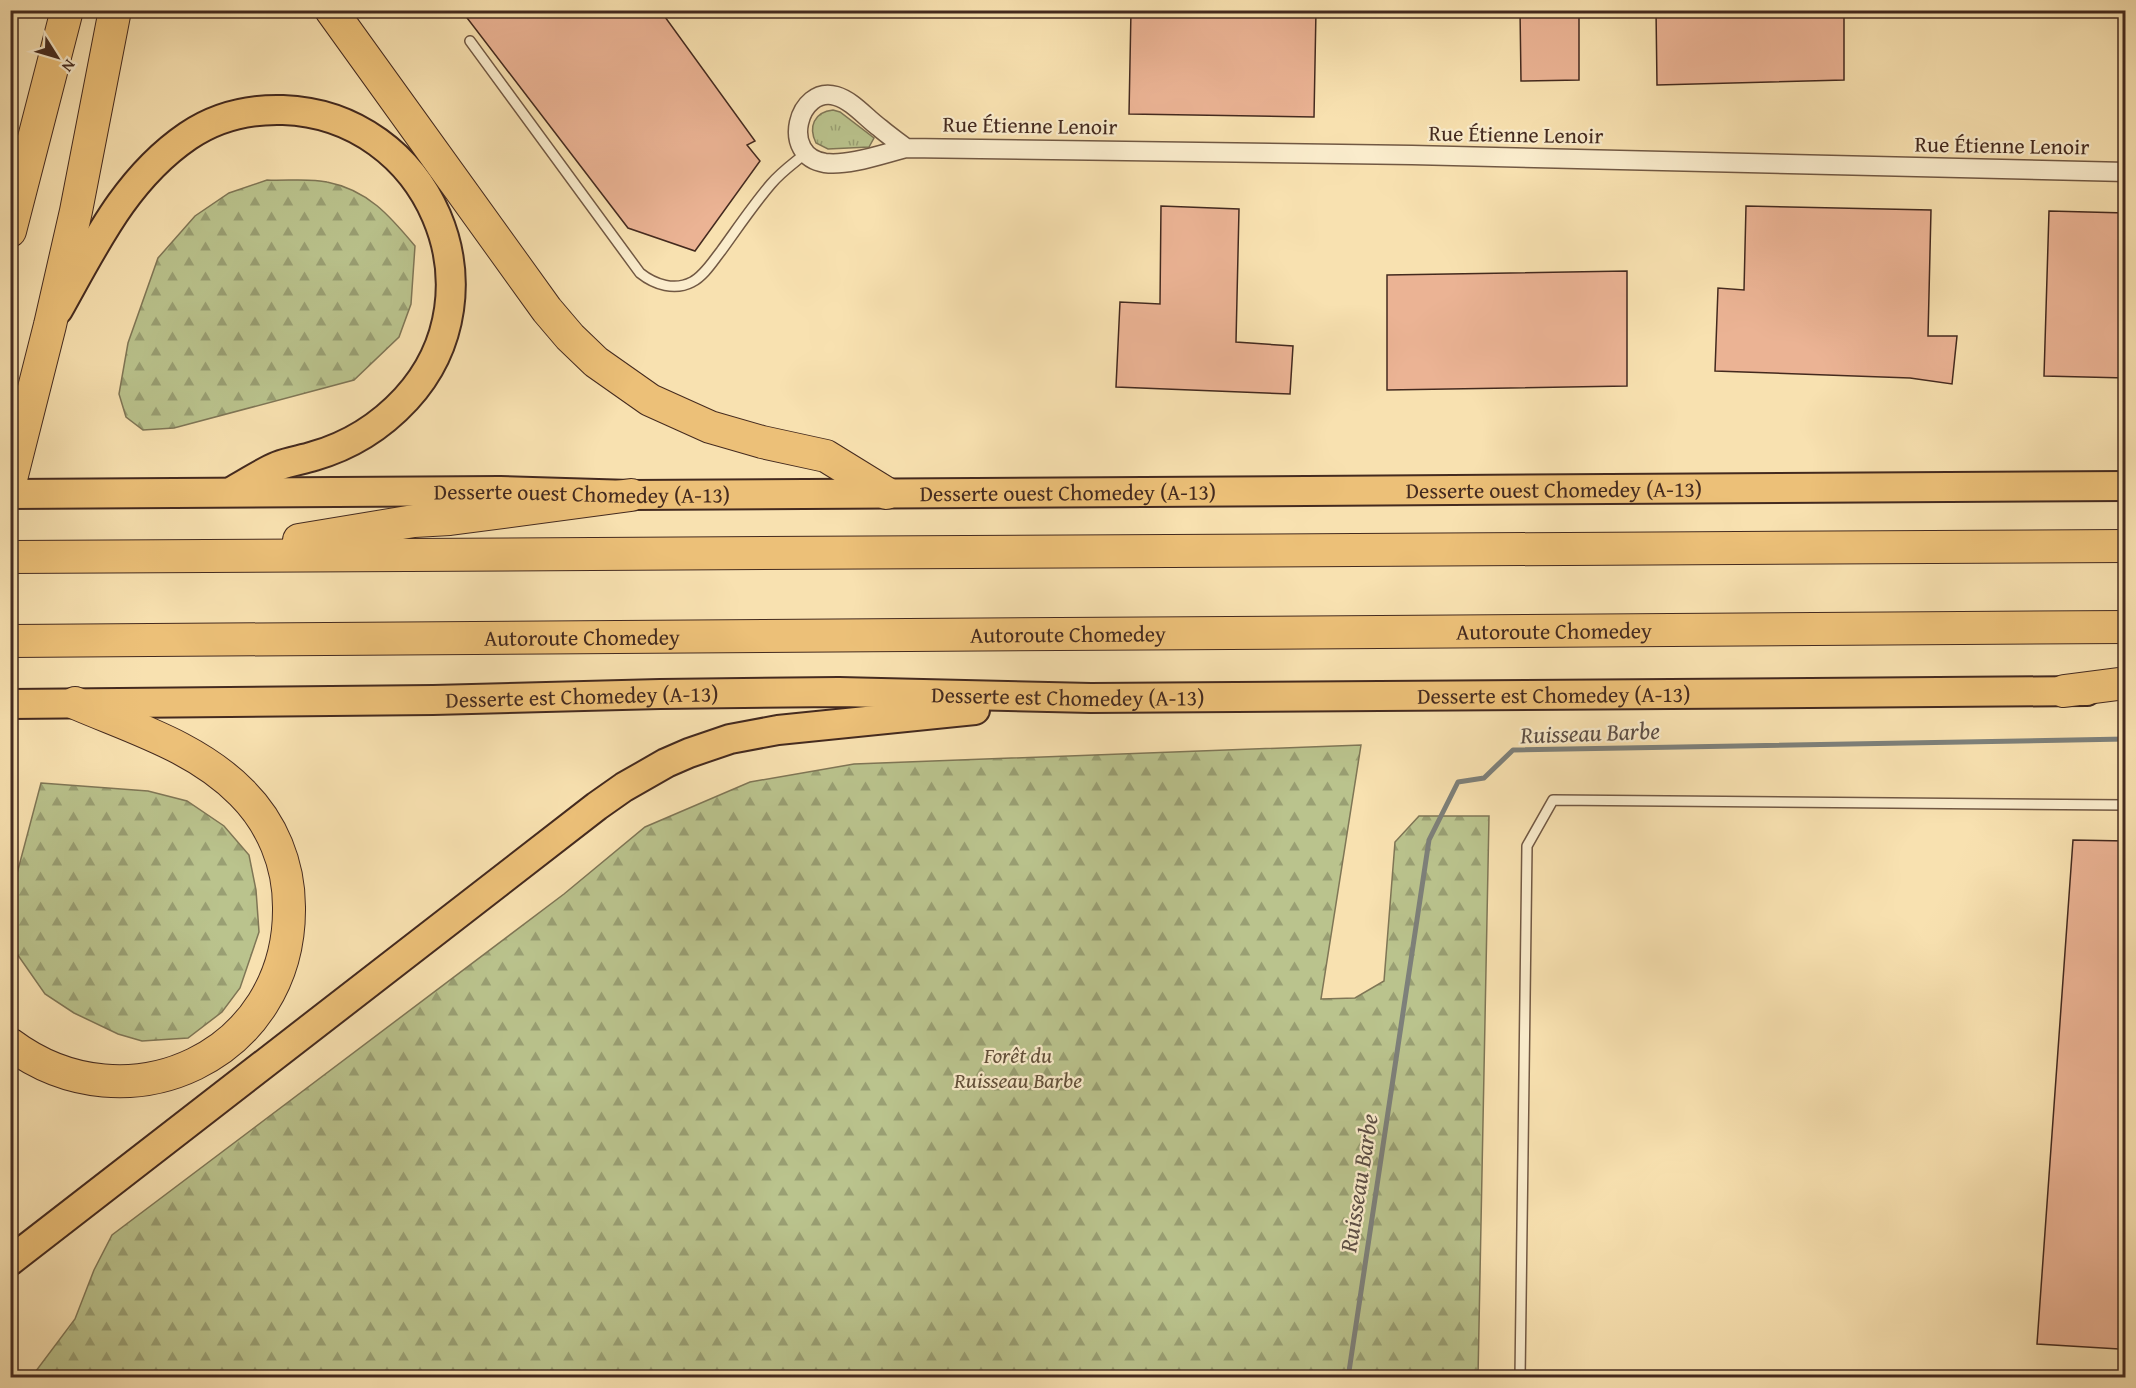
<svg xmlns="http://www.w3.org/2000/svg" width="2136" height="1388" font-family="'Gentium Book Plus',serif">
<style>
.grass{fill:url(#grass-tufts);stroke:#7f7656;stroke-width:1.5}
.forest{fill:url(#forest-firs);stroke:#7f7656;stroke-width:1.5}
.lines{fill:none;stroke-linecap:round;stroke-linejoin:round}
.stream{stroke:#7d807a;stroke-width:5}
.building{fill:#ebb394;stroke:#442a1f;stroke-width:1.5}
.lane-casing{stroke:#715843;stroke-width:12}
.street-casing{stroke:#715843;stroke-width:21}
.primary-casing{stroke:#442a1f;stroke-width:32}
.highway-casing{stroke:#442a1f;stroke-width:34}
.lane{stroke:#faeccc;stroke-width:9}
.street{stroke:#faeccc;stroke-width:18}
.primary{stroke:#ecc078;stroke-width:28}
.highway{stroke:#ecc078;stroke-width:32}
.labels{text-anchor:middle;stroke-width:4.5;stroke-linejoin:round;paint-order:stroke}
.street-label{font-size:22px;fill:#442a1f;stroke:#faeccc}
.park-label{font-size:22px;font-style:italic;fill:#62503a;stroke:#faeccc}
.water-label{font-size:24px;font-style:italic;fill:#5c4e45;stroke:#faeccc}
</style>
<defs>
<pattern id="grass-tufts" width="24" height="20" patternUnits="userSpaceOnUse" patternTransform="scale(1.5)"><rect width="24" height="20" fill="#bac38d"/><path d="M3 7l-1-3M5 7V3M7 7l1-3M15 17l-1-3M17 17v-4M19 17l1-3" fill="none" stroke="#999f73"/></pattern>
<pattern id="forest-firs" width="22" height="20" patternUnits="userSpaceOnUse" patternTransform="scale(1.5)"><rect width="22" height="20" fill="#bac38d"/><path d="M5 1l3.5 6h-7zM16 11l3.5 6h-7z" fill="#999f73"/></pattern>
</defs>
<rect width="100%" height="100%" fill="#f8e1b0"/>
<filter id="stains"><feTurbulence type="fractalNoise" baseFrequency=".00333" numOctaves="4"/><feColorMatrix values="0 0 0 0 .2 0 0 0 0 .09 0 0 0 0 .02 0 0 0 .5 -.17"/></filter>
<radialGradient id="worn" r=".72"><stop offset=".6" stop-color="#630" stop-opacity="0"/><stop offset="1" stop-color="#630" stop-opacity=".3"/></radialGradient>
<path class="grass" d="M 833,110 L 840,112 L 874,138 L 869,147 L 828,149 L 816,143 C 808,127 814,112 833,110 Z"/>
<g class="forest">
<path d="M 267,180 C 286,181 309,178 327,182 C 368,190 390,216 415,246 L 411,304 L 399,337 L 354,380 L 174,428 L 143,430 L 126,417 L 119,394 L 128,343 L 158,258 L 195,216 L 229,193 Z"/>
<path d="M 1361,745 L 1321,999 L 1355,998 L 1384,981 L 1395,842 L 1419,816 L 1489,816 L 1478,1377 L 27,1377 L 36,1371 L 75,1319 L 94,1270 L 112,1235 L 564,894 L 645,827 L 750,782 L 854,764 Z"/>
<path d="M 41,783 L 148,791 L 187,801 L 224,826 L 249,855 L 256,890 L 259,932 L 240,988 L 222,1012 L 188,1038 L 142,1041 L 118,1034 L 74,1013 L 45,994 L 15,951 L 15,881 Z"/>
</g>
<g class="lines">
<path class="stream" d="M 1348,1378 L 1429,840 L 1458,782 L 1484,778 L 1513,750 L 2126,739"/>
</g>
<g class="building">
<path d="M 461,10 L 660,10 L 755,141 L 747,145 L 760,161 L 695,251 L 628,228 Z"/>
<path d="M 1131,10 L 1316,10 L 1314,117 L 1129,114 Z"/>
<path d="M 1520,10 L 1579,10 L 1579,80 L 1521,81 Z"/>
<path d="M 1656,10 L 1759,10 L 1758,15 L 1844,16 L 1844,80 L 1657,85 Z"/>
<path d="M 1161,206 L 1239,209 L 1236,342 L 1293,346 L 1290,394 L 1116,387 L 1120,302 L 1160,304 Z"/>
<path d="M 1746,206 L 1931,210 L 1928,336 L 1957,336 L 1952,384 L 1910,378 L 1715,371 L 1718,288 L 1744,290 Z"/>
<path d="M 2049,211 L 2126,213 L 2126,378 L 2044,376 Z"/>
<path d="M 1627,271 L 1627,386 L 1387,390 L 1387,275 Z"/>
<path d="M 2073,840 L 2126,841 L 2126,1344 L 2119,1349 L 2037,1344 Z"/>
</g>
<g class="lines">
<g class="lane-casing">
<g id="lane">
<path d="M 470,41 L 640,273 C 655,285 675,291 692,282 C 704,276 713,261 721,251 C 737,229 753,205 771,184 C 781,172 794,163 806,153"/>
<path d="M 1520,1378 L 1527,846 L 1553,800 L 2126,805"/>
</g>
</g>
<g class="street-casing">
<path id="street" d="M 906,148 C 897,141 888,135 880,128 C 866,118 853,101 836,96 C 798,85 779,156 825,163 C 849,166 882,154 906,148 L 1412,155 L 2126,172"/>
</g>
<g class="primary-casing">
<g id="primary">
<path d="M 58,310 C 94,246 125,179 188,136 C 216,117 249,109 283,110 C 429,115 505,291 406,399 C 381,426 349,446 314,456 C 302,460 290,461 278,466 C 263,472 249,482 234,490"/>
<path id="s1" d="M 10,494 L 500,491 L 631,495 L 2126,486"/>
<path id="s2" d="M 10,704 L 433,700 L 660,694 L 839,692 L 1091,698 L 2087,691"/>
<path d="M 10,1261 L 597,806 L 624,787 L 666,763 L 689,753 L 730,739 L 778,730 L 975,710"/>
</g>
</g>
<g class="highway-casing">
<g id="highway">
<path d="M 331,10 L 547,310 L 570,337 L 596,362 L 650,400 L 710,427 L 762,442 L 826,456 L 886,493"/>
<path d="M 10,231 L 67,10"/>
<path d="M 10,483 L 50,325 L 76,211 L 115,10"/>
<path d="M 299,540 L 414,521 L 450,519 L 631,495"/>
<path d="M 10,557 L 2126,546"/>
<path id="s3" d="M 10,641 L 2126,627"/>
<path d="M 2064,691 L 2126,683"/>
<path d="M 10,1044 C 128,1132 291,1055 289,907 C 289,864 272,823 242,793 C 197,747 133,728 75,703"/>
</g>
</g>
<use href="#lane" class="lane"/>
<use href="#street" class="street"/>
<use href="#primary" class="primary"/>
<use href="#highway" class="highway"/>
</g>
<g class="labels">
<g class="street-label">
<text transform="translate(1030 125) rotate(1)" y="8">Rue Étienne Lenoir</text>
<text transform="translate(1516 134) rotate(1)" y="8">Rue Étienne Lenoir</text>
<text transform="translate(2002 145) rotate(1)" y="8">Rue Étienne Lenoir</text>
<text dy="8" stroke="none"><textPath href="#s1" startOffset="1544">Desserte ouest Chomedey (A-13)</textPath></text>
<text dy="8" stroke="none"><textPath href="#s1" startOffset="1058">Desserte ouest Chomedey (A-13)</textPath></text>
<text dy="8" stroke="none"><textPath href="#s1" startOffset="572">Desserte ouest Chomedey (A-13)</textPath></text>
<text dy="8" stroke="none"><textPath href="#s3" startOffset="1544">Autoroute Chomedey</textPath></text>
<text dy="8" stroke="none"><textPath href="#s3" startOffset="1058">Autoroute Chomedey</textPath></text>
<text dy="8" stroke="none"><textPath href="#s3" startOffset="572">Autoroute Chomedey</textPath></text>
<text dy="8" stroke="none"><textPath href="#s2" startOffset="1544">Desserte est Chomedey (A-13)</textPath></text>
<text dy="8" stroke="none"><textPath href="#s2" startOffset="1058">Desserte est Chomedey (A-13)</textPath></text>
<text dy="8" stroke="none"><textPath href="#s2" startOffset="572">Desserte est Chomedey (A-13)</textPath></text>
</g>
<g class="park-label">
<text x="1018" y="1063">Forêt du<tspan x="1018" dy="25">Ruisseau Barbe</tspan></text>
</g>
<g class="water-label">
<text transform="translate(1590 733) rotate(-2)" y="8">Ruisseau Barbe</text>
<text transform="translate(1359 1183) rotate(-81)" y="8">Ruisseau Barbe</text>
</g>
</g>
<rect width="2136" height="1388" fill="none" stroke="#f8e1b0" stroke-width="36"/>
<rect x="12" y="12" width="2112" height="1364" fill="none" stroke="#442a1f" stroke-width="3"/>
<rect x="18" y="18" width="2100" height="1352" fill="none" stroke="#442a1f" stroke-width="1.5"/>
<g transform="translate(57 57) rotate(127)" stroke="#faeccc" stroke-width="4.5" paint-order="stroke">
<path d="M0-4.5L10 22L0 15L-10 22Z" fill="#442a1f"/>
<text y="-9" font-size="16" font-weight="bold" text-anchor="middle" fill="#442a1f">N</text>
</g>
<rect width="100%" height="100%" filter="url(#stains)"/>
<rect width="100%" height="100%" fill="url(#worn)"/>
</svg>
